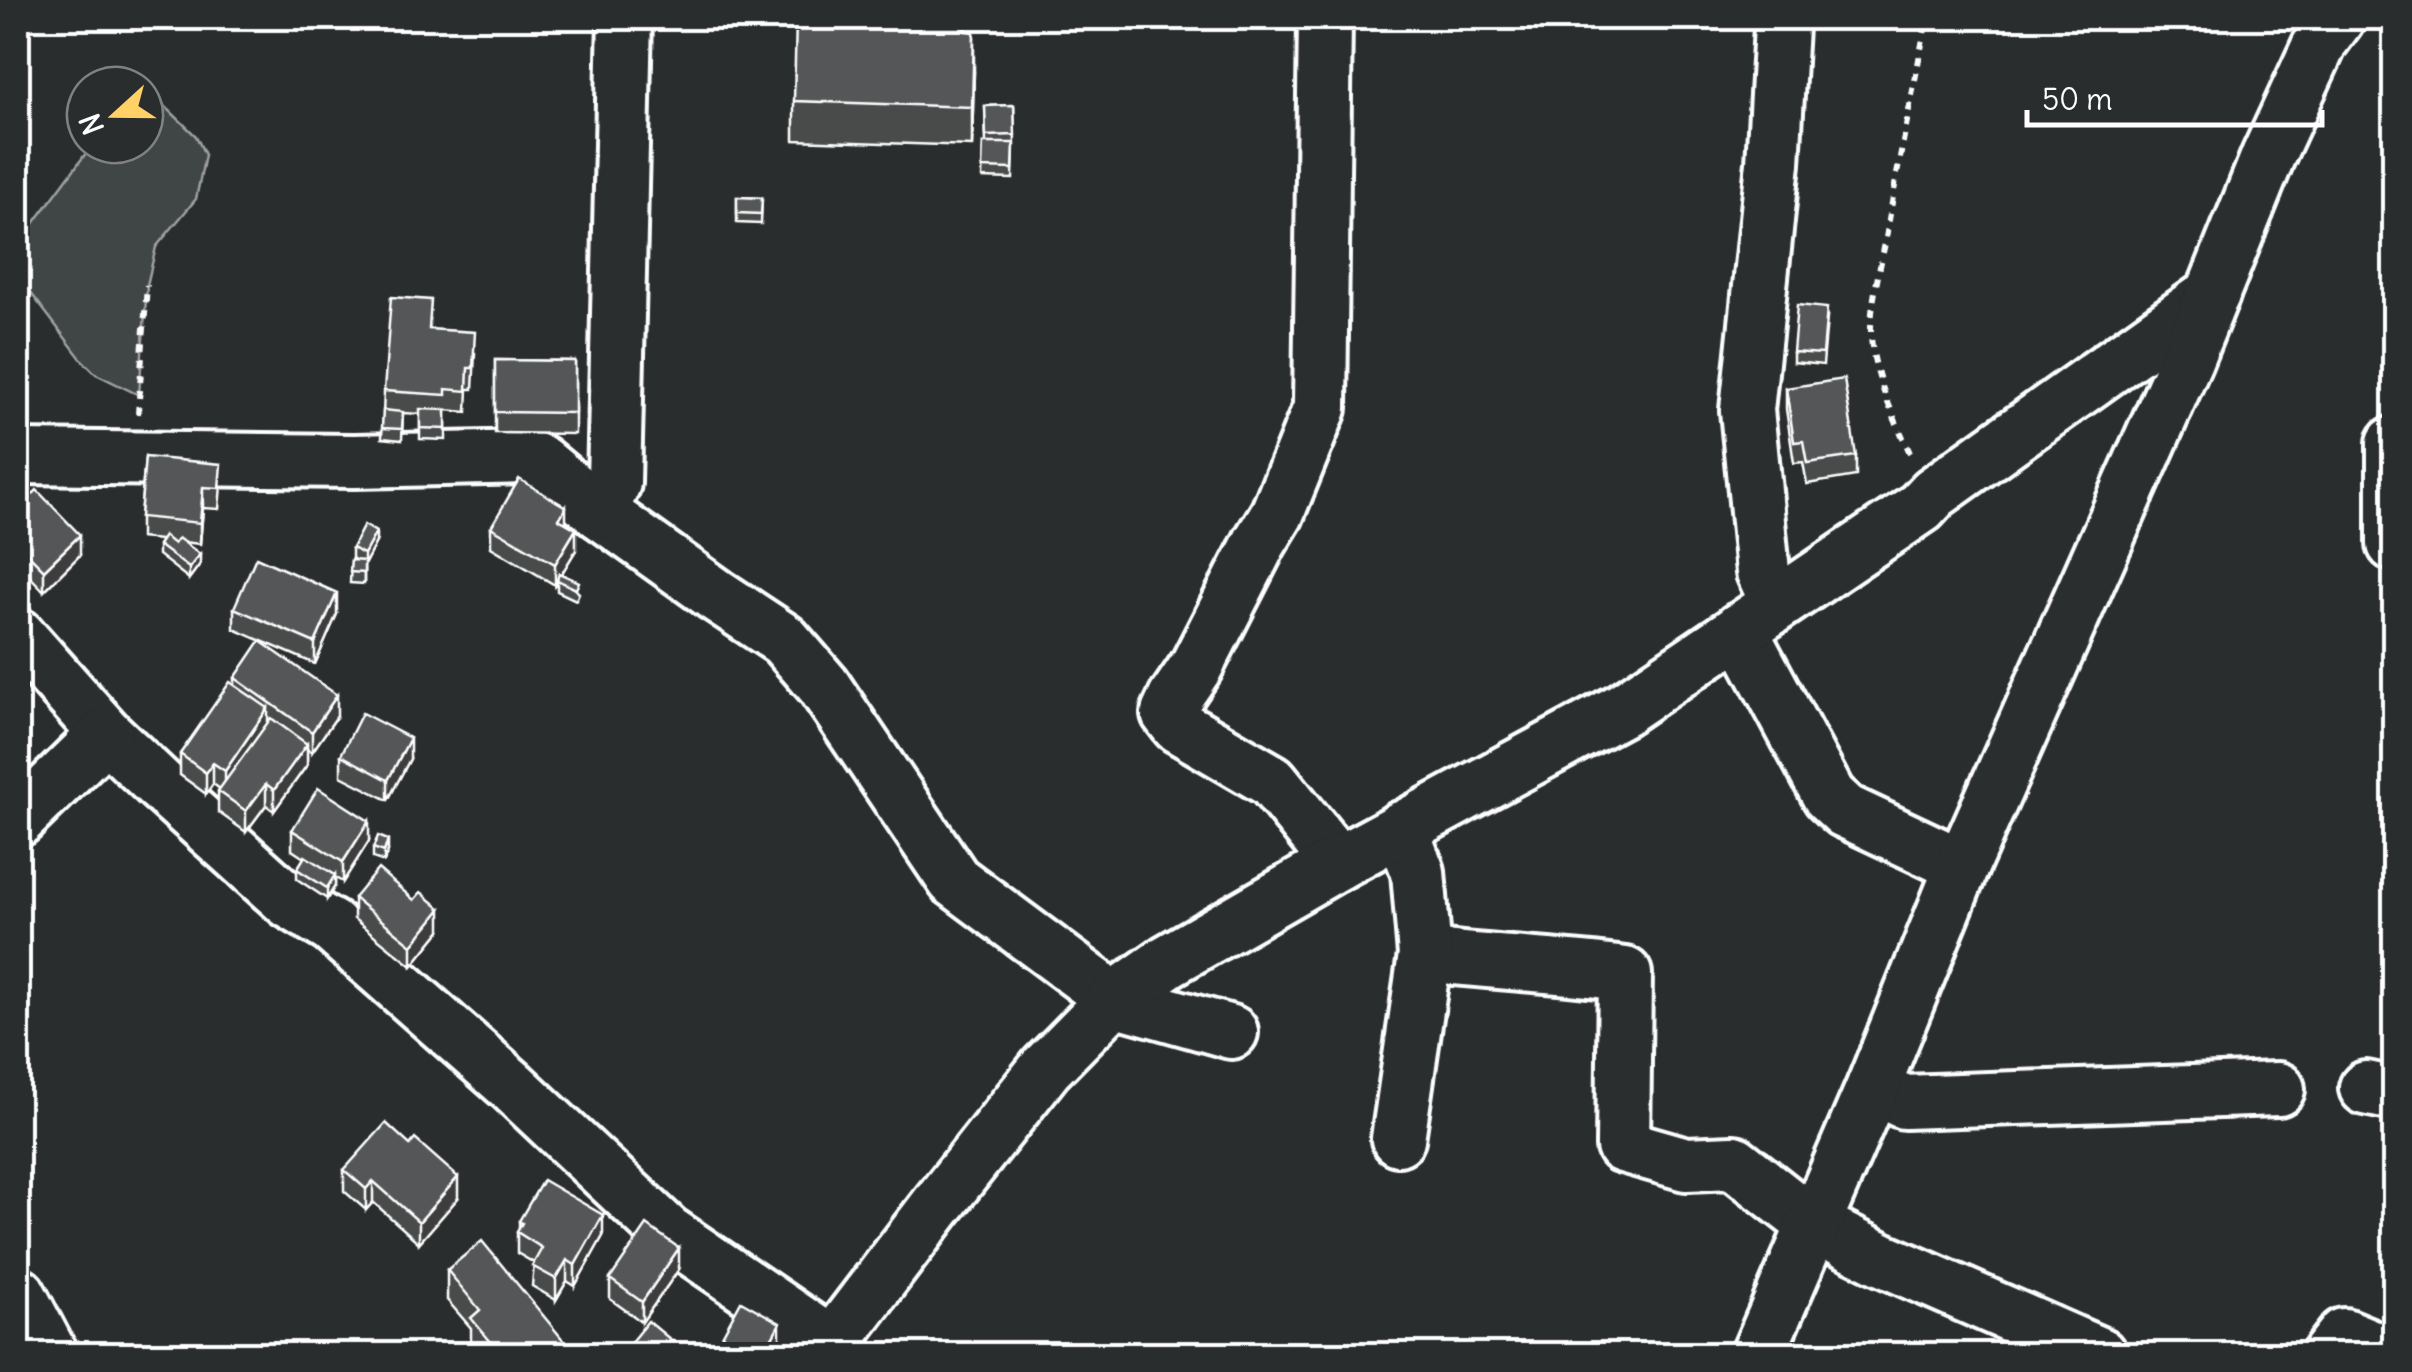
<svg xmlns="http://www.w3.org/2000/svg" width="2412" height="1372" font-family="Delius,sans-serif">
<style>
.green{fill:#414445;stroke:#a0a2a2;stroke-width:2.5}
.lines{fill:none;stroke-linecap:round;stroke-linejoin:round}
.minor-casing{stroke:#fff;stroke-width:60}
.major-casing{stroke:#fff;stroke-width:62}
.path{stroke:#fff;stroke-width:6;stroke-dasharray:8 8;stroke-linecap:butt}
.minor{stroke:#2a2d2e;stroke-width:52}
.major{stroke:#2a2d2e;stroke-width:55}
.wall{fill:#494b4c;stroke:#fff;stroke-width:2.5}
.shaded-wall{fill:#3c3d3e;stroke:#fff;stroke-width:2.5}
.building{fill:#555758;stroke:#fff;stroke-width:2.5}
</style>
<rect width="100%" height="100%" fill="#2a2d2e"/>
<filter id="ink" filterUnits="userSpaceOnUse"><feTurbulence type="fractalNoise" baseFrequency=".01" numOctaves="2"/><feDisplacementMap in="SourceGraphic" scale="20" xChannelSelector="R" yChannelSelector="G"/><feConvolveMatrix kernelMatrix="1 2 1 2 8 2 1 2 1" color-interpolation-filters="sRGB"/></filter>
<g filter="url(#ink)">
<path class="green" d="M 145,95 L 164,105 L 196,136 L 205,155 L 196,199 L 156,247 L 147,285 L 139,395 L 96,374 L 82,360 L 18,276 L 18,245 L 92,145 L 145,145 Z"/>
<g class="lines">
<g class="minor-casing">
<g id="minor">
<path d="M 1325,18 L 1320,408 L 1277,514 L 1260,542 L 1196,667 L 1175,698 L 1168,713 L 1178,726 L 1272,781 L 1338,863"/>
<path d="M 2394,443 L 2394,544"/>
<path d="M 18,457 L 354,461 L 527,457 L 540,462 L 600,512 L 716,595 L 784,640 L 823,685 L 954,880 L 1114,999 L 1231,1032"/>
<path d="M 600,512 L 614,483 L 625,18"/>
<path d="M 1777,603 L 1763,572 L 1747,410 L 1773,163 L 1781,27 L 1778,18"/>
<path d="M 1740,629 L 1829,796 L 1845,811 L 1962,866"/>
<path d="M 18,635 L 106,734 L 161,786 L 290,902 L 332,927 L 512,1086 L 667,1232 L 846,1354"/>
<path d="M 18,820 L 106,734"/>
<path d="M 1425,955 C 1492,963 1559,965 1625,974 L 1623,1146 L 1686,1164 L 1734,1162 L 1814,1225 L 1882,1259 L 2099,1354"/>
<path d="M 1873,1087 L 1904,1102 L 2278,1089"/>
<path d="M 2366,1088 L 2394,1094"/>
<path d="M 1398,1139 L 1425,955 L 1418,872 L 1401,828"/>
<path d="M 831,1345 L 936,1207 L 1046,1068 L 1114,999 L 1168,961 L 1338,863 L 1623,709 L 1921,507 L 1934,493 L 2213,294"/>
<path d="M 1758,1354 L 1873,1087 L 1962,866 L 2186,360 L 2268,156 L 2321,41 L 2338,18"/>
<path d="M 2329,1354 L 2344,1335 L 2390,1354"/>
</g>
</g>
<g class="major-casing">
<path id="major" d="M 18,1295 L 49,1354"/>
</g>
<g class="path">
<path d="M 138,414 L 147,285"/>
<path d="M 1910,453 C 1894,417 1874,377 1871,337 C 1870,304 1880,269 1886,238 C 1898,164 1913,91 1927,18"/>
</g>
<use href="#minor" class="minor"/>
<use href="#major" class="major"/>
</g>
<g class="wall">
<path d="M 967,18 L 966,32 L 974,71 L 972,146 L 794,140 L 794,101 Z"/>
<path d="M 1014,105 L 1015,145 L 1014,145 L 1013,179 L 982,178 L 983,143 L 986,143 L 985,106 Z"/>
<path d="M 737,197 L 762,198 L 761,224 L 737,223 Z"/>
<path d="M 1827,318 L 1823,365 L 1793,362 L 1793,352 Z"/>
<path d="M 430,329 L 475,353 L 473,389 L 468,389 L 467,412 L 446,410 L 446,440 L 420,439 L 420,414 L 403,413 L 402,440 L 382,438 L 384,391 Z"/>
<path d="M 495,360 L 575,361 L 575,434 L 495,433 Z"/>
<path d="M 1786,388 L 1856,456 L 1856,476 L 1807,484 L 1803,462 L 1794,463 L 1786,409 Z"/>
<path d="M 145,457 L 221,485 L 219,509 L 203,508 L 200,544 L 184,542 L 200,564 L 189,579 L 158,555 L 158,545 L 161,540 L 140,538 L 140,517 Z"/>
<path d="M 18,509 L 80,555 L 44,591 L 18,564 Z"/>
<path d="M 566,523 L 576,550 L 561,574 L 579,593 L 576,600 L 557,591 L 557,582 L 555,585 L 491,547 L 491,527 Z"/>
<path d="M 376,542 L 364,565 L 364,584 L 350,583 L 351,560 L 355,560 L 352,558 L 352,548 Z"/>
<path d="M 234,608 L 337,614 L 315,664 L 234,629 Z"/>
<path d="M 235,678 L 337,716 L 312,752 L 307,749 L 307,765 L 274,811 L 266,805 L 246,832 L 218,812 L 218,791 L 220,789 L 213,784 L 206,794 L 180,775 L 180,754 L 235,685 Z"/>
<path d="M 341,755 L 410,759 L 388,800 L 341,776 Z"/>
<path d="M 292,830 L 369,841 L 343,882 L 335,878 L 335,886 L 327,899 L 297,879 L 297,869 L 304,858 L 292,850 Z"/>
<path d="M 373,848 L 388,851 L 384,862 L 373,858 Z"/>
<path d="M 354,898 L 441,930 L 412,966 L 354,919 Z"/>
<path d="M 344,1170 L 458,1198 L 419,1243 L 373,1202 L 366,1210 L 344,1191 Z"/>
<path d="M 519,1221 L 603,1236 L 575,1286 L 567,1281 L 556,1300 L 532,1286 L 534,1263 L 517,1253 L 517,1232 L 519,1228 Z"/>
<path d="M 679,1269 L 642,1322 L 610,1299 L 610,1279 Z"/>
<path d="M 447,1270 L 569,1354 L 476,1354 L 471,1348 L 471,1328 L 447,1300 Z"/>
<path d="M 722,1336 L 780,1343 L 774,1354 L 722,1354 Z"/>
</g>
<g class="shaded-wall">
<path d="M 974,32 L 974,71 L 972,146 L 972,107 Z"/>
<path d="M 203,487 L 203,508 L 200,544 L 200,523 Z"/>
<path d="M 566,507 L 566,528 L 559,519 Z"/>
<path d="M 576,529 L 576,550 L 555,585 L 555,564 Z"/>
<path d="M 376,532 L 376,542 L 364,565 L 364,584 L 364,554 Z"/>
<path d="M 80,535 L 80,555 L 44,591 L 44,570 Z"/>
<path d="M 200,554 L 200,564 L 189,579 L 189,568 Z"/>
<path d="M 337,593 L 337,614 L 315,664 L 315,643 Z"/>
<path d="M 337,695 L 337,716 L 312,752 L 312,732 Z"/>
<path d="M 268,708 L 268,729 L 225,792 L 225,771 Z"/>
<path d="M 410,738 L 410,759 L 388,800 L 388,780 Z"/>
<path d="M 307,744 L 307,765 L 274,811 L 274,790 Z"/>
<path d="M 213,763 L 213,784 L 206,794 L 206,773 Z"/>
<path d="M 266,784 L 266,805 L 246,832 L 246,811 Z"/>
<path d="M 369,821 L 369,841 L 343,882 L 343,862 Z"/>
<path d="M 388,840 L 388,851 L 384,862 L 384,852 Z"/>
<path d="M 335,875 L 335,886 L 327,899 L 327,888 Z"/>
<path d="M 441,909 L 441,930 L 412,966 L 412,945 Z"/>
<path d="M 458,1177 L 458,1198 L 419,1243 L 419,1222 Z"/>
<path d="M 373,1181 L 373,1202 L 366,1210 L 366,1189 Z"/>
<path d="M 603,1215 L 603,1236 L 575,1286 L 575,1265 Z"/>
<path d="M 679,1248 L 679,1269 L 642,1322 L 642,1302 Z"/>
<path d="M 567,1260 L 567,1281 L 556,1300 L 556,1279 Z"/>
<path d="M 780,1323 L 780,1343 L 774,1354 L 763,1354 Z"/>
</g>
<g class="building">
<path d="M 796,18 L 966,18 L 965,31 L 974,32 L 972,107 L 794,101 Z"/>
<path d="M 1014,105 L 1015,135 L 986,136 L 985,106 Z"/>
<path d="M 983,143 L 1014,143 L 1013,169 L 982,168 Z"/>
<path d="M 737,197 L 762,198 L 761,214 L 737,213 Z"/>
<path d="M 391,297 L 431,300 L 429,329 L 475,332 L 473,368 L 468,368 L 467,391 L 446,389 L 446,395 L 384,391 Z"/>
<path d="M 1797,305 L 1827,308 L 1823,354 L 1793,352 Z"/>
<path d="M 495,360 L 575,361 L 575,413 L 495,412 Z"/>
<path d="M 1844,379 L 1856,456 L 1807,463 L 1803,441 L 1794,442 L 1786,388 Z"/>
<path d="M 420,409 L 446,410 L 446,429 L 420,428 Z"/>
<path d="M 383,410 L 403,412 L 402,429 L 382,428 Z"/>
<path d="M 145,457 L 221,464 L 219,488 L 203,487 L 200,523 L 140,517 Z"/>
<path d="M 519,479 L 566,507 L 559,519 L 576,529 L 555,564 L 491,527 Z"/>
<path d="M 37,490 L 80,535 L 44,570 L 18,544 L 18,509 Z"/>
<path d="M 364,525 L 376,532 L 364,554 L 352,548 Z"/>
<path d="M 164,536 L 174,544 L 178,538 L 200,554 L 189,568 L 158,545 Z"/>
<path d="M 256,557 L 337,593 L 315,643 L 234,608 Z"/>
<path d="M 351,560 L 364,561 L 364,573 L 350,572 Z"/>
<path d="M 559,573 L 579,582 L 576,589 L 557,580 Z"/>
<path d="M 260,641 L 337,695 L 312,732 L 235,678 Z"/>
<path d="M 230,682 L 268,708 L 225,771 L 213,763 L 206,773 L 180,754 Z"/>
<path d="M 362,713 L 410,738 L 388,780 L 341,755 Z"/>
<path d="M 271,718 L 307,744 L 274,790 L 266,784 L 246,811 L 218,791 Z"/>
<path d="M 318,788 L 369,821 L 343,862 L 292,830 Z"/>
<path d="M 378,836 L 388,840 L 384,852 L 373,848 Z"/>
<path d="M 305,856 L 335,875 L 327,888 L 297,869 Z"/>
<path d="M 378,869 L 414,900 L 421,892 L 441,909 L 412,945 L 354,898 Z"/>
<path d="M 386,1123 L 410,1145 L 415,1139 L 458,1177 L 419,1222 L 373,1181 L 366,1189 L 344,1170 Z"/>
<path d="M 543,1180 L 603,1215 L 575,1265 L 567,1260 L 556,1279 L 532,1266 L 542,1248 L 517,1232 L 522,1223 L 519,1221 Z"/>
<path d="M 647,1225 L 679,1248 L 642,1302 L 610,1279 Z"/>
<path d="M 482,1241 L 569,1347 L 559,1354 L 501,1354 L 471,1318 L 480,1310 L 447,1270 Z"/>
<path d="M 741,1301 L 780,1323 L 763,1354 L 756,1354 L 722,1336 Z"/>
<path d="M 648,1321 L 688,1354 L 621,1354 Z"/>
</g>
</g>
<rect width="2412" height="1372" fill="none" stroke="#2a2d2e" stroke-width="60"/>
<rect x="30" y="30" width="2352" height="1312" fill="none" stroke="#fff" stroke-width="4" filter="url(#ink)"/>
<g transform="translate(115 115) rotate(249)"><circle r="48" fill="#2a2d2e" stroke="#7f8182" stroke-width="2.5"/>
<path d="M0-8L18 38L0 25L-18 38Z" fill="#ffd166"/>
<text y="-15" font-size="28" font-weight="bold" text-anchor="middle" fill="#ffffff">N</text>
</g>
<path d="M2027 110v15h295v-15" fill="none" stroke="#ffffff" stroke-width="5"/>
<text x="2042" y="110" font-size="30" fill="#ffffff" stroke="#2a2d2e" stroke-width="8" paint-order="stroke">50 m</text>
</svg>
